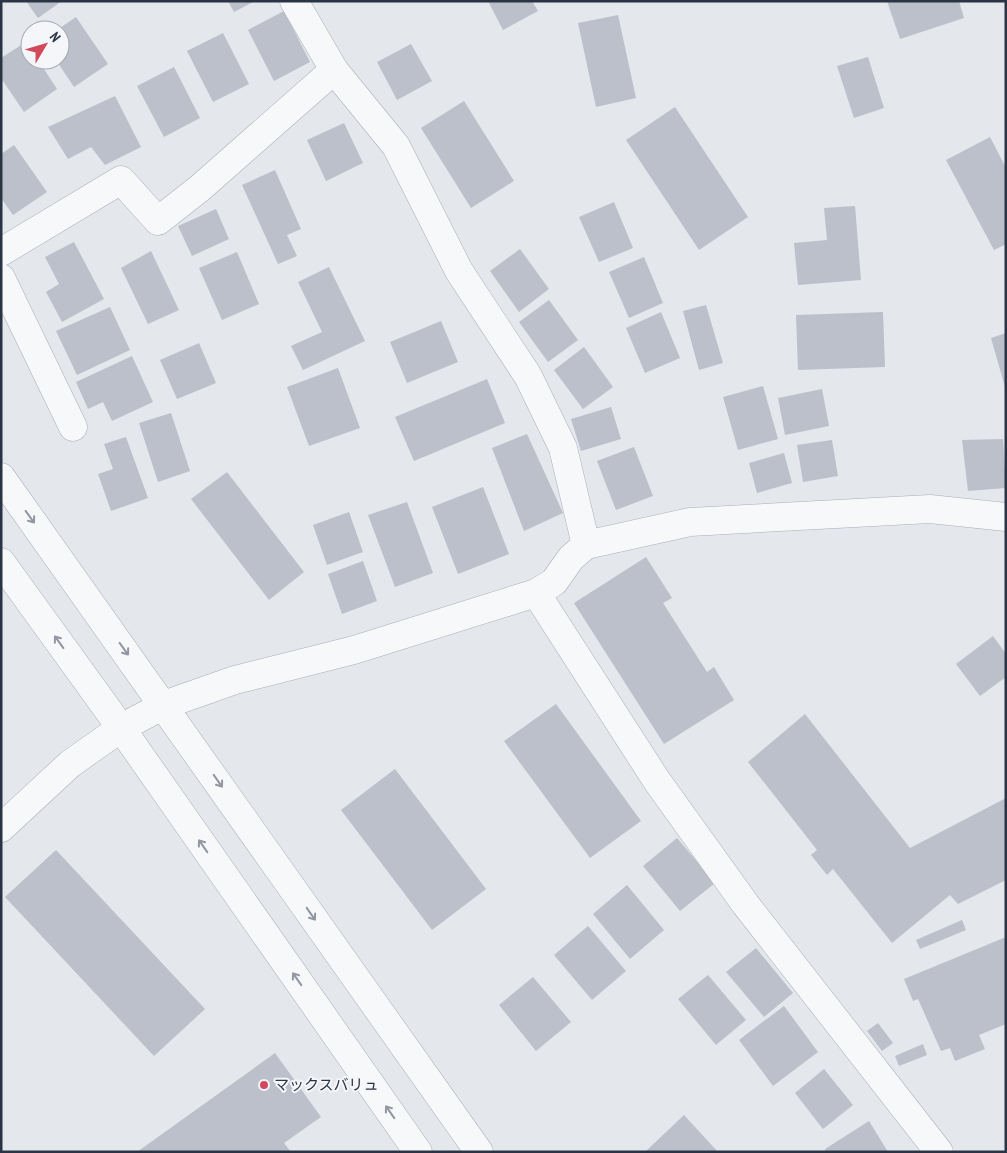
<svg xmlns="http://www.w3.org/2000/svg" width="1007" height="1153" font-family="'PT Sans Narrow','Noto Sans JP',sans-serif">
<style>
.building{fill:#bbc0ca}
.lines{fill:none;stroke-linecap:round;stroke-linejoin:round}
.minor-casing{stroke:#a9aeb7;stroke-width:29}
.minor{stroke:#f7f8fa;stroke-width:28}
.oneway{stroke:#9196a0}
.poi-dot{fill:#d1495b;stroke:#f4f6f9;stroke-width:2}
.labels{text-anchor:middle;stroke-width:4;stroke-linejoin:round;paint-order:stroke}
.poi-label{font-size:15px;fill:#2b3445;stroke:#f4f6f9;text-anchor:start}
</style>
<rect width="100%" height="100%" fill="#e4e7ec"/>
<g class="building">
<path d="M 26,1 L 62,1 L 38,18 Z"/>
<path d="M 228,1 L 255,1 L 234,12 Z"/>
<path d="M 488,1 L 532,1 L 538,11 L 503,30 Z"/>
<path d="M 887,1 L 959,1 L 964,18 L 900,39 Z"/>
<path d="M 284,11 L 310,62 L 274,81 L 248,30 Z"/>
<path d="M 618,15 L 636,98 L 596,107 L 578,23 Z"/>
<path d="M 76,17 L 108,64 L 74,87 L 56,60 L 60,60 L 60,30 L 57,30 Z"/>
<path d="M 223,33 L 249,84 L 213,102 L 187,51 Z"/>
<path d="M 26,42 L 30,48 L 30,60 L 38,60 L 57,89 L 24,112 L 1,78 L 1,58 Z"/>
<path d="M 411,44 L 432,81 L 397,100 L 377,62 Z"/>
<path d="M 868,57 L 884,108 L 854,118 L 837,66 Z"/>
<path d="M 174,67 L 200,118 L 164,137 L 137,86 Z"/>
<path d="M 115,96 L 141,147 L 105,165 L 91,147 L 68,159 L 48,127 Z"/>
<path d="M 464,101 L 514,181 L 471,208 L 421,128 Z"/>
<path d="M 675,107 L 748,217 L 699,250 L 626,140 Z"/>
<path d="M 344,123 L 363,163 L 326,181 L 307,140 Z"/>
<path d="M 990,137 L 1006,168 L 1006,244 L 994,250 L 946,160 Z"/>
<path d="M 14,145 L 47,192 L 13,215 L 1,198 L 1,154 Z"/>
<path d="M 275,170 L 301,229 L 287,235 L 297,256 L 278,264 L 242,185 Z"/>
<path d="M 614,202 L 633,248 L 599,262 L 579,217 Z"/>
<path d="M 855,206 L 861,280 L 798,285 L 794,243 L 827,240 L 824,208 Z"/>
<path d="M 216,209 L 229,239 L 192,256 L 178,226 Z"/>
<path d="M 74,242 L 104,299 L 62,322 L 46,292 L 59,284 L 45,257 Z"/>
<path d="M 520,249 L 549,289 L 519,312 L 490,271 Z"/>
<path d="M 151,251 L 179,310 L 148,324 L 121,268 Z"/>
<path d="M 237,252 L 259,304 L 222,320 L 199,268 Z"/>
<path d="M 644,257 L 663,303 L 629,318 L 609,272 Z"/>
<path d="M 329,267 L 365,341 L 303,370 L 291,346 L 322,332 L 298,282 Z"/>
<path d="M 549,300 L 578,340 L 548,362 L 519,322 Z"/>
<path d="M 706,305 L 723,363 L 699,370 L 683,311 Z"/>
<path d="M 110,307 L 130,350 L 77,375 L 56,331 Z"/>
<path d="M 661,312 L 680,358 L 645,373 L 626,328 Z"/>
<path d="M 883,312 L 885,367 L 798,370 L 796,315 Z"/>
<path d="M 441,321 L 458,362 L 407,383 L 390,342 Z"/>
<path d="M 1006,333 L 1006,387 L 1005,387 L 991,338 Z"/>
<path d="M 199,343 L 216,383 L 177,399 L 160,360 Z"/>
<path d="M 584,347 L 613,387 L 583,409 L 554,370 Z"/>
<path d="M 132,356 L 153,402 L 112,421 L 103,402 L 88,409 L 76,382 Z"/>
<path d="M 338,368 L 360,428 L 309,446 L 287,387 Z"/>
<path d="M 487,379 L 505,423 L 414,461 L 395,417 Z"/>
<path d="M 763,386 L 778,439 L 738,450 L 723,397 Z"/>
<path d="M 822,389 L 829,426 L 785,435 L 778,398 Z"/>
<path d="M 611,407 L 621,439 L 581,451 L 571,419 Z"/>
<path d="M 171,413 L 190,471 L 158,482 L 139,423 Z"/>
<path d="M 527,434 L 563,513 L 524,531 L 492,448 Z"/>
<path d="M 126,437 L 148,498 L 111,511 L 98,474 L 113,469 L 104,444 Z"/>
<path d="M 1003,439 L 1006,488 L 968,491 L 962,440 Z"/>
<path d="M 832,440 L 838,476 L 803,482 L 797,445 Z"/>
<path d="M 634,447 L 653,496 L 616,510 L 597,461 Z"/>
<path d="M 784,453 L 792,483 L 757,493 L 749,463 Z"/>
<path d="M 227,472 L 304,572 L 269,600 L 191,499 Z"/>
<path d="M 483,487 L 509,554 L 458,574 L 432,507 Z"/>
<path d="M 407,502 L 433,573 L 395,587 L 368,515 Z"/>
<path d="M 349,512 L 363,552 L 327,565 L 313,525 Z"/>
<path d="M 646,557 L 672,598 L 663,603 L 707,672 L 714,667 L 734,700 L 664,744 L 574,603 Z"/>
<path d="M 363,561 L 377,601 L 342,614 L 328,574 Z"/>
<path d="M 993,636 L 1006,654 L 1006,677 L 980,696 L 956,664 Z"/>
<path d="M 556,704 L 641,821 L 590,858 L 504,741 Z"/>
<path d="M 805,714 L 910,848 L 1006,798 L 1006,880 L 958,904 L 950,895 L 892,943 L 833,869 L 827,875 L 811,855 L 817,850 L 748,762 Z"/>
<path d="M 395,769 L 486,889 L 432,930 L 341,810 Z"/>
<path d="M 677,838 L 715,883 L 680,911 L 643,866 Z"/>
<path d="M 56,850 L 205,1009 L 154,1056 L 5,897 Z"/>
<path d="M 627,885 L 664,930 L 630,959 L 593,914 Z"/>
<path d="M 962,920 L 966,930 L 920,949 L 916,940 Z"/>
<path d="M 588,926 L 626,971 L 592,1000 L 554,955 Z"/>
<path d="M 1006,937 L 1006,1024 L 979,1035 L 985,1049 L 955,1061 L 950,1048 L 941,1051 L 918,999 L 913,1001 L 904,979 Z"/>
<path d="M 756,948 L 793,993 L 764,1017 L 726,972 Z"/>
<path d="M 708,975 L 746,1020 L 716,1045 L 678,999 Z"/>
<path d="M 533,977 L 571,1022 L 536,1051 L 499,1005 Z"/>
<path d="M 784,1006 L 818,1052 L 773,1086 L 739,1040 Z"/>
<path d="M 878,1023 L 893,1043 L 882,1051 L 867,1031 Z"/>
<path d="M 923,1044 L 927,1055 L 899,1066 L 895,1056 Z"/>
<path d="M 275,1053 L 321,1117 L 284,1143 L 291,1152 L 137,1152 Z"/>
<path d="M 824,1069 L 853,1105 L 823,1129 L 795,1093 Z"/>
<path d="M 684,1115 L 718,1152 L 645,1152 Z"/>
<path d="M 869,1121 L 888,1152 L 826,1152 L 825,1149 Z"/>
</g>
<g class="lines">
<g class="minor-casing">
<g id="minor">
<path d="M 294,1 L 334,70 L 396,146 L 459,271 L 528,376 L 563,448 L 586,545"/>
<path d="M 1,252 L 121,180 L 158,221 L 200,188 L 334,70"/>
<path d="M 1,278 L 73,427"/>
<path d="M 1,477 L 479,1152"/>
<path d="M 1,562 L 121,728 L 418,1152"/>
<path d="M 536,593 L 657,781 L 746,905 L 939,1152"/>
<path d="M 1,828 L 70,764 L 121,728 L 164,705 L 235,680 L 354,650 L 536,593 L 554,582 L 571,558 L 586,545 L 690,522 L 930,509 L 1006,517"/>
</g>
</g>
<use href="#minor" class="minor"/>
</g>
<defs><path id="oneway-shaft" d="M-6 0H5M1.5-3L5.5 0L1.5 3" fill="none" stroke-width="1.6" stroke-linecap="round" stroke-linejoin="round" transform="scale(1.25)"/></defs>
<g class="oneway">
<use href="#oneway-shaft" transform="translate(30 517) rotate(54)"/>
<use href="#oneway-shaft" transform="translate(59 642) rotate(-126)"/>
<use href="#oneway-shaft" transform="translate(124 649) rotate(54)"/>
<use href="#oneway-shaft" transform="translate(218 781) rotate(55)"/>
<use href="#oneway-shaft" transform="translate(203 846) rotate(-125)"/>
<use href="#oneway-shaft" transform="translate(311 914) rotate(55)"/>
<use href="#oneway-shaft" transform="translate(297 979) rotate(-125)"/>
<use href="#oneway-shaft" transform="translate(390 1112) rotate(-125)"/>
</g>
<circle class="poi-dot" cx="264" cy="1085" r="5"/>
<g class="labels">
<g class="poi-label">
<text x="274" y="1090">マックスバリュ</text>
</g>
</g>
<rect width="1007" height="1153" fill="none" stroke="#2b3445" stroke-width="5"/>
<g transform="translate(45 45) rotate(52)"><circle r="24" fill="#f4f6f9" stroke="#a4a8b1"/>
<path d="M0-4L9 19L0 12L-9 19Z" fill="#d1495b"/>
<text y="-8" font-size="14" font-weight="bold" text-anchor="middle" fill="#2b3445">N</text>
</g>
</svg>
